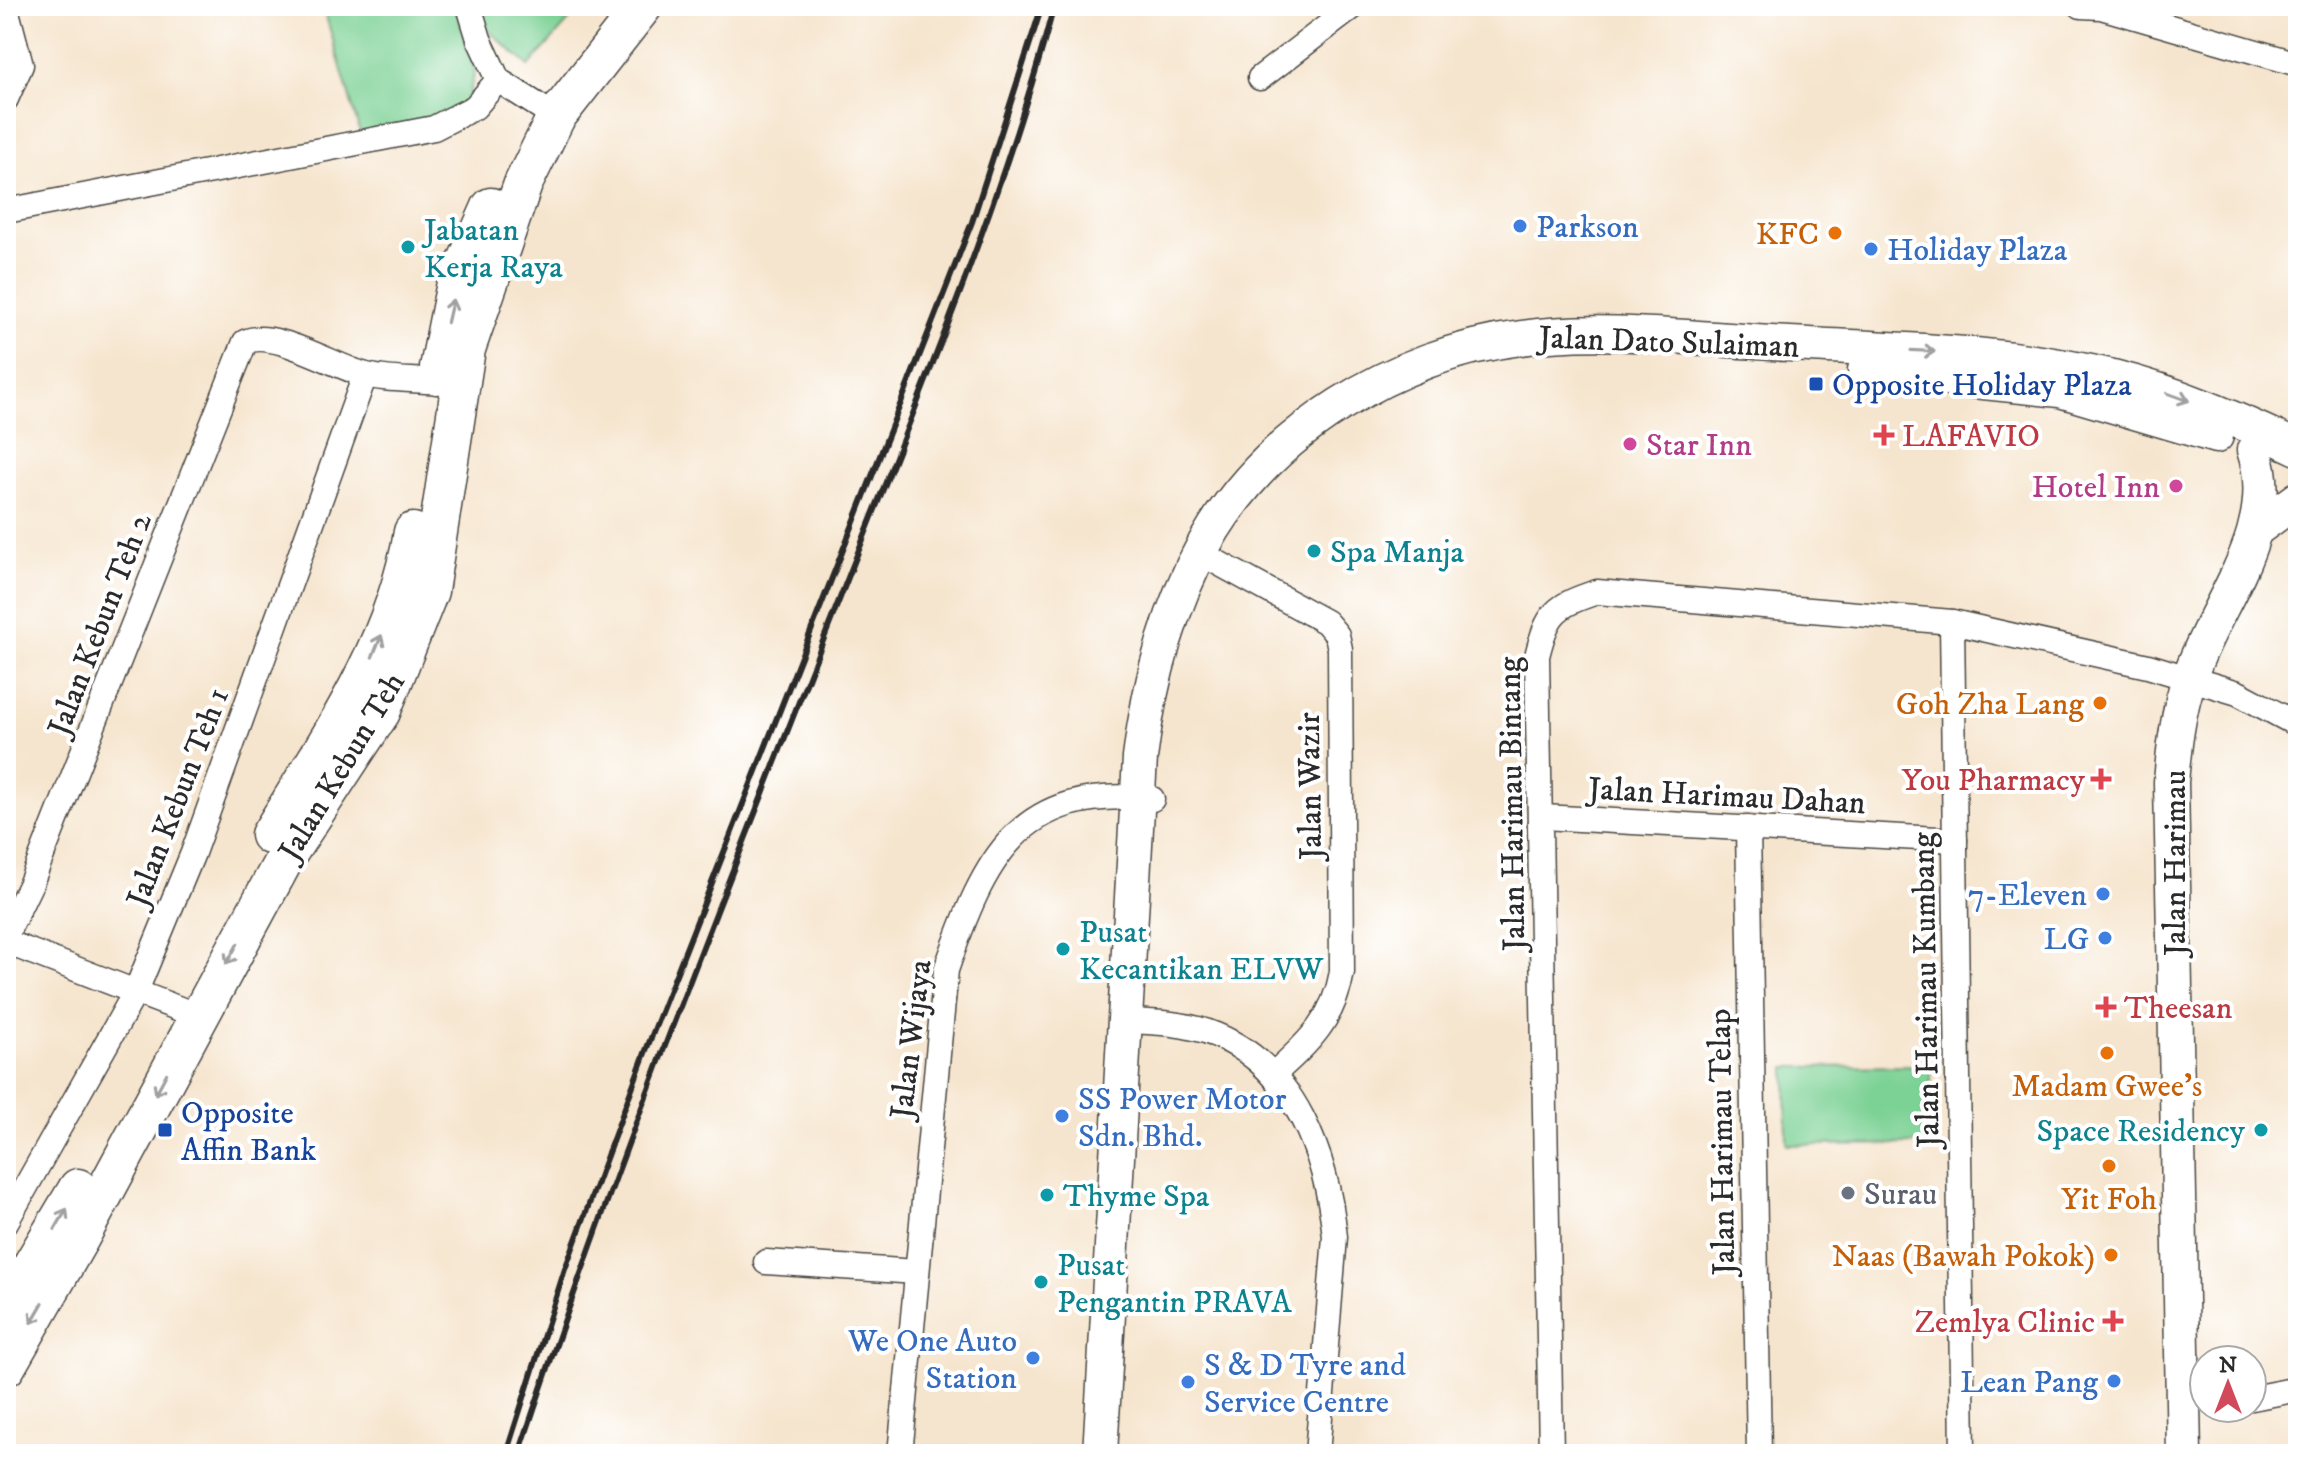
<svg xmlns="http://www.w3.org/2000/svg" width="2304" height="1460" font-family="'IM FELL DW Pica',serif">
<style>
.green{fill:#7cd194;stroke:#547e60;stroke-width:2}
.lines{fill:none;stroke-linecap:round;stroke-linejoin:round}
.street-casing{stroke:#494743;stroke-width:27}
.secondary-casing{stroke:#494743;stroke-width:37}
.primary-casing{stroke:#494743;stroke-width:41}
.street{stroke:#fff;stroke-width:24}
.secondary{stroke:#fff;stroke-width:34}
.primary{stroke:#fff;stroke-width:38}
.rail{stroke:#2b2b2b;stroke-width:6}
.oneway{stroke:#a0a0a0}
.shop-dot{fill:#3f7fe0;stroke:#fff;stroke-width:3}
.food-dot{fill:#e8710a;stroke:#fff;stroke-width:3}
.culture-dot{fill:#0f9aa8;stroke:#fff;stroke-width:3}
.transit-dot{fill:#1a4fb4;stroke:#fff;stroke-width:3}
.health-dot{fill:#e0444e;stroke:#fff;stroke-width:3}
.hotel-dot{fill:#d1479c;stroke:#fff;stroke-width:3}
.worship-dot{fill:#6b7280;stroke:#fff;stroke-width:3}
.labels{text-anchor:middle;stroke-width:8;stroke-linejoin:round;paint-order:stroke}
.shop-label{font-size:32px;fill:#366cbe;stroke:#fff;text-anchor:start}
.culture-label{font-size:32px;fill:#0d838f;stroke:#fff;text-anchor:start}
.food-label{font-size:32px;fill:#c56008;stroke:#fff;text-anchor:end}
.street-label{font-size:32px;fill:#2b2b2b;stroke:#fff}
.transit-label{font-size:32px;fill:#164399;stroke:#fff;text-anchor:start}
.health-label{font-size:32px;fill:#be3a42;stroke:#fff;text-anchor:start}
.hotel-label{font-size:32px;fill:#b23c85;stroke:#fff;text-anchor:start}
.worship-label{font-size:32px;fill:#5b616d;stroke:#fff;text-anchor:start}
</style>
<rect width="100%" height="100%" fill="#fff"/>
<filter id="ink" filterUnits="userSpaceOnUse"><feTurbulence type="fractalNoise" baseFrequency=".0125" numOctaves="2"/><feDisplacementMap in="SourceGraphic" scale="16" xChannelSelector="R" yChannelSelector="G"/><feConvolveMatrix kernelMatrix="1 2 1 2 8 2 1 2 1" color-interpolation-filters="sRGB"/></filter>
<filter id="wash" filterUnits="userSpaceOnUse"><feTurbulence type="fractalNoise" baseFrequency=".006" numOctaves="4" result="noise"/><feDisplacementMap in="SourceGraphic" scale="32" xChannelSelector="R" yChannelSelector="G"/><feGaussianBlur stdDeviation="1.8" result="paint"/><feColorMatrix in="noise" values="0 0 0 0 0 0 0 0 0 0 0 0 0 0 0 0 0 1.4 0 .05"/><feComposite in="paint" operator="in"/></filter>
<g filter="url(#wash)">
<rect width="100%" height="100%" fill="#f6e5ce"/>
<g class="green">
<path d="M 323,6 L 455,6 L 475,72 L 465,110 L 361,136 Z"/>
<path d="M 478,6 L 582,6 L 529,66 L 483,26 Z"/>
<path d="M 1931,1066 L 1931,1144 L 1787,1145 L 1786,1067 Z"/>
</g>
</g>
<g filter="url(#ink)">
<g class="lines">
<g class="street-casing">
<g id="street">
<path d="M 469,6 L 479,39 L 498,80 L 556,117"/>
<path d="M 2081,6 L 2101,7 L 2298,64"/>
<path d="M 6,8 L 21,65 L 6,99"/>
<path d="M 1260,78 L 1354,6"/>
<path d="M 6,211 L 434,128 L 475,107 L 498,80"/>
<path d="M 1200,553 L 1326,622 L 1337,635 L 1340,649 L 1342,972 C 1334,1019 1309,1042 1275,1073"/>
<path d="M 1952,622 L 1963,1454"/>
<path d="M 1543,817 L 1955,840"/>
<path d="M 1748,828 L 1759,1454"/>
<path d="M 6,935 L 31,883 L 245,342 C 272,328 334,366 363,374 C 385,381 414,379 437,382"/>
<path d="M 6,942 L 198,1016"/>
<path d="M 1125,1021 C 1155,1022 1187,1023 1216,1035 C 1296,1068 1327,1157 1335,1237 L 1317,1454"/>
<path d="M 6,1222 L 136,991 L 193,853 L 365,375"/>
<path d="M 766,1262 L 917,1272"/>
<path d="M 2252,1398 L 2298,1389"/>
<path d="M 900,1454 L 946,970 C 984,860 1018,784 1152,799"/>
<path d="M 1551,1454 L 1537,656 C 1548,613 1554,606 1597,592 L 1952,622 L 2148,666 L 2238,693 L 2298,725"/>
</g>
</g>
<g class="secondary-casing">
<g id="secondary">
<path d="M 1865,370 L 2060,390 L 2216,436"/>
<path d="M 2258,528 L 2298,499"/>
<path d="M 1100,1454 L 1140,758 C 1149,683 1168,610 1205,543 C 1268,431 1396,354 1521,338 C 1606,326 1703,340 1790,344 C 1897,350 2008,351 2113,377 C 2177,393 2238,420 2298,448"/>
<path d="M 2184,1454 L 2171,782 C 2174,747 2178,712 2189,679 C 2213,605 2282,531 2254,450"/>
</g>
</g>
<g class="primary-casing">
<g id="primary">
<path d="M 439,368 L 455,288 L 491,207"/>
<path d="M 270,835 C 328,740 395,644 413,532"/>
<path d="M 6,1309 L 78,1188"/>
<path d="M 6,1367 L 81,1236 L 285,858 L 381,712 L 429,591 L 466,349 L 523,184 L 556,117 L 643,6"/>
</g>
</g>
<use href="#street" class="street"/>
<use href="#secondary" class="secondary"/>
<use href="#primary" class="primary"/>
<g class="rail">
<path d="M 506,1454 L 565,1269 L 645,1053 L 972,222 L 1042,6"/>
<path d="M 519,1454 C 617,1157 734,867 849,575 C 923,387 1002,201 1054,6"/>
</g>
</g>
<defs><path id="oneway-shaft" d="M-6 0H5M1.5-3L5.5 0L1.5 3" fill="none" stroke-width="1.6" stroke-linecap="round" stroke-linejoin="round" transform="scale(2)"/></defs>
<g class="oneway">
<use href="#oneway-shaft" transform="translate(450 311) rotate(-77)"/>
<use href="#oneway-shaft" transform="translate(1923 351) rotate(3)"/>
<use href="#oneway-shaft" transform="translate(2178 397) rotate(20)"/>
<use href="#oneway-shaft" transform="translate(377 646) rotate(-67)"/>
<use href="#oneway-shaft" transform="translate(232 954) rotate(119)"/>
<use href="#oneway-shaft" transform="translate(161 1084) rotate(118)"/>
<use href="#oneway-shaft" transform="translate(61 1219) rotate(-60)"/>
<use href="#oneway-shaft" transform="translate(37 1313) rotate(120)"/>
</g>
</g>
<g class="shop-dot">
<circle cx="1520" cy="226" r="8"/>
<circle cx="1871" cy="249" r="8"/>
<circle cx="2103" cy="894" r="8"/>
<circle cx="2105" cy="938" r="8"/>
<circle cx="1062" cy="1116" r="8"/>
<circle cx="1033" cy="1358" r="8"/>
<circle cx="2114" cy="1381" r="8"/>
<circle cx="1188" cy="1382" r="8"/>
</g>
<g class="food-dot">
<circle cx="1835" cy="233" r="8"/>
<circle cx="2100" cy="703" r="8"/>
<circle cx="2107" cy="1053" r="8"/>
<circle cx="2109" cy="1166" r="8"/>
<circle cx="2111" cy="1255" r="8"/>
</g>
<g class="culture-dot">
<circle cx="408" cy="247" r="8"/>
<circle cx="1314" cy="551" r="8"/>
<circle cx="1063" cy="949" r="8"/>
<circle cx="2261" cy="1130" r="8"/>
<circle cx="1047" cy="1195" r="8"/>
<circle cx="1041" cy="1282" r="8"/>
</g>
<g class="transit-dot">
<rect x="1808" y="376" width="16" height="16" rx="4"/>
<rect x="157" y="1122" width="16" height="16" rx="4"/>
</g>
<g class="health-dot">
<path d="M1880 423h8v8h8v8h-8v8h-8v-8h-8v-8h8z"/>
<path d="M2097 767h8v8h8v8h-8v8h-8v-8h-8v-8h8z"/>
<path d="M2102 995h8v8h8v8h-8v8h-8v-8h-8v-8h8z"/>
<path d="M2109 1309h8v8h8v8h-8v8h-8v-8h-8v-8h8z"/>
</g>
<g class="hotel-dot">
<circle cx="1630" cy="444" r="8"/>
<circle cx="2176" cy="486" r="8"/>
</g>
<circle class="worship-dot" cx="1848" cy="1193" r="8"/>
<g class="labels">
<g class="shop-label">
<text x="1536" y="237">Parkson</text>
<text x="1887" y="260">Holiday Plaza</text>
<text x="2087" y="905" text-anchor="end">7-Eleven</text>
<text x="2089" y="949" text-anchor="end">LG</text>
<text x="1078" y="1109">SS Power Motor<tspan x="1078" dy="37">Sdn. Bhd.</tspan></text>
<text x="1017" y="1351" text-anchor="end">We One Auto<tspan x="1017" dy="37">Station</tspan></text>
<text x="1204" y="1375">S &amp; D Tyre and<tspan x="1204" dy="37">Service Centre</tspan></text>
<text x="2098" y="1392" text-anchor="end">Lean Pang</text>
</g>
<g class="culture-label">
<text x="424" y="240">Jabatan<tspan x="424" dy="37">Kerja Raya</tspan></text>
<text x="1330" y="562">Spa Manja</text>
<text x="1079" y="942">Pusat<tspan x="1079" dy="37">Kecantikan ELVW</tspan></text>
<text x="2245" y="1141" text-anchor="end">Space Residency</text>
<text x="1063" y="1206">Thyme Spa</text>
<text x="1057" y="1275">Pusat<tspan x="1057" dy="37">Pengantin PRAVA</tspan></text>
</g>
<g class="food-label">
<text x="1819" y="244">KFC</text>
<text x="2084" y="714">Goh Zha Lang</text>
<text x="2107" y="1096" text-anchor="middle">Madam Gwee's</text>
<text x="2109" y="1209" text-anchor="middle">Yit Foh</text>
<text x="2095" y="1266">Naas (Bawah Pokok)</text>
</g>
<g class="street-label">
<text transform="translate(1669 341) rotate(2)" y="11">Jalan Dato Sulaiman</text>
<text transform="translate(99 624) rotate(-69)" y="11">Jalan Kebun Teh 2</text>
<text transform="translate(341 766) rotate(-59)" y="11">Jalan Kebun Teh</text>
<text transform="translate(1309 786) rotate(-91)" y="11">Jalan Wazir</text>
<text transform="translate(1727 795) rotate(3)" y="11">Jalan Harimau Dahan</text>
<text transform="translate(177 797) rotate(-69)" y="11">Jalan Kebun Teh 1</text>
<text transform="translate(1511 804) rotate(-91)" y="11">Jalan Harimau Bintang</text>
<text transform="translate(2174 863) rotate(-90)" y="11">Jalan Harimau</text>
<text transform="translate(1925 990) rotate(-91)" y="11">Jalan Harimau Kumbang</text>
<text transform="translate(910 1039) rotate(-83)" y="11">Jalan Wijaya</text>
<text transform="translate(1721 1142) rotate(-91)" y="11">Jalan Harimau Telap</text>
</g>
<g class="transit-label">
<text x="1832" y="395">Opposite Holiday Plaza</text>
<text x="181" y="1123">Opposite<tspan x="181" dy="37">Affin Bank</tspan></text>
</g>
<g class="health-label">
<text x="1902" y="446">LAFAVIO</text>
<text x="2085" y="790" text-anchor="end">You Pharmacy</text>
<text x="2124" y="1018">Theesan</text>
<text x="2095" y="1332" text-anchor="end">Zemlya Clinic</text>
</g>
<g class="hotel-label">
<text x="1646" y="455">Star Inn</text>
<text x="2160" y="497" text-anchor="end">Hotel Inn</text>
</g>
<g class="worship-label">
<text x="1864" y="1204">Surau</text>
</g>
</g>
<rect width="2304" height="1460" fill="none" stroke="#fff" stroke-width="32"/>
<g transform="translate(2228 1384)"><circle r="38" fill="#ffffff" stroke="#aaaaaa" stroke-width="2"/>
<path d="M0-6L14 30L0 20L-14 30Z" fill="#d1495b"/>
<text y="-12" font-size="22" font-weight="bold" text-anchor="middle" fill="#2b2b2b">N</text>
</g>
</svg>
